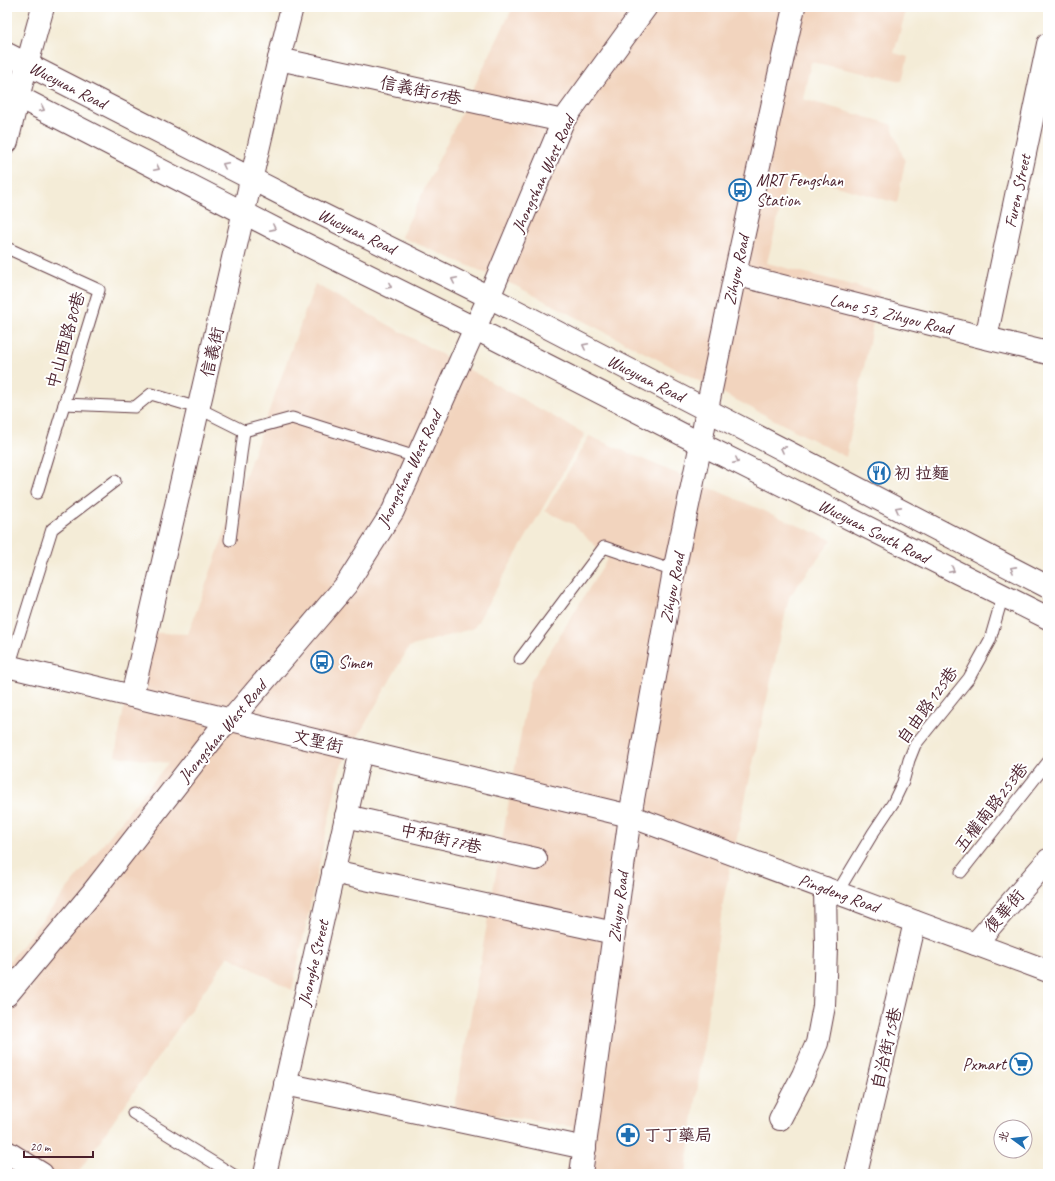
<svg xmlns="http://www.w3.org/2000/svg" width="1055" height="1181" font-family="Caveat,'LXGW WenKai TC',sans-serif">
<style>
.built{fill:#f2d4be}
.lines{fill:none;stroke-linecap:round;stroke-linejoin:round}
.lane-casing{stroke:#643e45;stroke-width:13}
.street-casing{stroke:#643e45;stroke-width:24}
.secondary-casing{stroke:#643e45;stroke-width:24}
.primary-casing{stroke:#643e45;stroke-width:24}
.lane{stroke:#fff;stroke-width:11}
.street{stroke:#fff;stroke-width:22}
.secondary{stroke:#fff;stroke-width:22}
.primary{stroke:#fff;stroke-width:22}
.oneway{stroke:#ae9aa0}
.labels{text-anchor:middle;stroke-width:4;stroke-linejoin:round;paint-order:stroke}
.street-label{font-size:17px;fill:#4a1f2b;stroke:#fff}
.poi-label{font-size:17px;fill:#4a1f2b;stroke:#fff;text-anchor:start}
</style>
<rect width="100%" height="100%" fill="#fff"/>
<filter id="ink" filterUnits="userSpaceOnUse"><feTurbulence type="fractalNoise" baseFrequency=".025" numOctaves="2"/><feDisplacementMap in="SourceGraphic" scale="8" xChannelSelector="R" yChannelSelector="G"/><feConvolveMatrix kernelMatrix="1 2 1 2 8 2 1 2 1" color-interpolation-filters="sRGB"/></filter>
<filter id="wash" filterUnits="userSpaceOnUse"><feTurbulence type="fractalNoise" baseFrequency=".012" numOctaves="4" result="noise"/><feDisplacementMap in="SourceGraphic" scale="16" xChannelSelector="R" yChannelSelector="G"/><feGaussianBlur stdDeviation="0.9" result="paint"/><feColorMatrix in="noise" values="0 0 0 0 0 0 0 0 0 0 0 0 0 0 0 0 0 1.4 0 .05"/><feComposite in="paint" operator="in"/></filter>
<g filter="url(#wash)">
<rect width="100%" height="100%" fill="#f4ecd7"/>
<g class="built">
<path d="M 513,7 L 907,7 L 894,53 L 908,57 L 902,81 L 811,62 L 803,99 L 891,124 L 905,162 L 897,203 L 789,173 L 767,263 L 879,292 L 846,457 L 516,286 L 401,237 Z"/>
<path d="M 315,284 L 585,434 L 474,628 L 409,647 L 340,768 L 292,990 L 228,956 L 77,1174 L 7,1174 L 7,964 L 168,763 L 115,756 L 138,632 L 188,634 Z"/>
<path d="M 589,436 L 832,540 L 789,597 L 723,902 L 686,1174 L 567,1174 L 573,1127 L 454,1109 L 530,683 L 608,558 L 573,524 L 545,511 Z"/>
</g>
</g>
<g filter="url(#ink)">
<g class="lines">
<g class="lane-casing">
<g id="lane">
<path d="M 7,248 L 99,290 L 37,493"/>
<path d="M 64,404 L 135,407 L 151,394 L 198,408 L 244,431 L 230,540"/>
<path d="M 244,431 L 292,418 L 416,457"/>
<path d="M 520,659 L 604,547 L 674,571"/>
<path d="M 9,667 L 52,529 L 115,481"/>
<path d="M 961,872 L 1048,762"/>
<path d="M 837,893 L 873,833 L 893,803 L 903,782 L 909,760 L 915,745 L 969,678 L 990,640 L 1003,595"/>
<path d="M 133,1113 L 232,1174"/>
</g>
</g>
<g class="street-casing">
<g id="street">
<path d="M 7,54 L 301,204 L 489,297 L 1048,587"/>
<path d="M 279,59 L 563,121"/>
<path d="M 7,91 L 285,234 L 474,328 L 701,444 L 1048,618"/>
<path d="M 7,142 L 18,97 L 43,7"/>
<path d="M 735,274 L 986,338 L 1048,353"/>
<path d="M 986,338 L 1048,44"/>
<path d="M 7,666 L 630,816 L 1048,971"/>
<path d="M 132,696 L 279,59 L 292,7"/>
<path d="M 346,816 L 536,859"/>
<path d="M 333,872 L 614,933"/>
<path d="M 975,944 L 1048,860"/>
<path d="M 285,1084 L 585,1148"/>
<path d="M 780,1119 L 803,1075 L 817,1043 L 824,1006 L 826,947 L 825,888"/>
<path d="M 7,1152 L 42,1174"/>
<path d="M 265,1174 L 361,751"/>
<path d="M 856,1174 L 915,922"/>
</g>
</g>
<g class="secondary-casing">
<path id="secondary" d="M 581,1174 L 630,816 L 674,571 L 701,444 L 707,409 L 735,274 L 794,7"/>
</g>
<g class="primary-casing">
<path id="primary" d="M 7,995 L 92,893 L 221,728 L 231,720 L 346,585 L 393,511 L 489,297 L 563,121 L 646,7"/>
</g>
<use href="#lane" class="lane"/>
<use href="#street" class="street"/>
<use href="#secondary" class="secondary"/>
<use href="#primary" class="primary"/>
</g>
<defs><path id="oneway-chevron" d="M-2-3.5L2.5 0L-2 3.5" fill="none" stroke-width="1.6" stroke-linecap="round" stroke-linejoin="round"/></defs>
<g class="oneway">
<use href="#oneway-chevron" transform="translate(42 109) rotate(27)"/>
<use href="#oneway-chevron" transform="translate(225 165) rotate(-153)"/>
<use href="#oneway-chevron" transform="translate(157 168) rotate(27)"/>
<use href="#oneway-chevron" transform="translate(273 228) rotate(27)"/>
<use href="#oneway-chevron" transform="translate(454 280) rotate(-154)"/>
<use href="#oneway-chevron" transform="translate(389 286) rotate(26)"/>
<use href="#oneway-chevron" transform="translate(585 346) rotate(-153)"/>
<use href="#oneway-chevron" transform="translate(783 449) rotate(-152)"/>
<use href="#oneway-chevron" transform="translate(736 461) rotate(27)"/>
<use href="#oneway-chevron" transform="translate(898 509) rotate(-152)"/>
<use href="#oneway-chevron" transform="translate(1013 569) rotate(-152)"/>
<use href="#oneway-chevron" transform="translate(952 570) rotate(27)"/>
</g>
</g>
<defs>
<g id="bus-ring" transform="scale(1.15)"><circle r="9.5" fill="#fff" stroke="#1f6fb2" stroke-width="1.5"/><path d="M-5-6H5V4H4V6H2V4H-2V6H-4V4H-5ZM-3.5-4V0h7V-4ZM-3.5 1.2v1.5H-2V1.2ZM2 1.2v1.5H3.5V1.2Z" fill="#1f6fb2"/></g>
<g id="restaurant-ring" transform="scale(1.15)"><circle r="9.5" fill="#fff" stroke="#1f6fb2" stroke-width="1.5"/><path d="M-5-6h1v4h1v-4h1v4h1v-4h1v5L-1.5 .5V6h-2V.5L-5-1ZM5-6V6H3V1.5H1.5Q1.5-4 5-6Z" fill="#1f6fb2"/></g>
<g id="supermarket-ring" transform="scale(1.15)"><circle r="9.5" fill="#fff" stroke="#1f6fb2" stroke-width="1.5"/><path d="M-6-5.5h2.5l.6 2H6L4.5 2H-2.5L-4.4-4H-6ZM-1.5 3.2a1.3 1.3 0 1 0 .1 0ZM3 3.2a1.3 1.3 0 1 0 .1 0Z" fill="#1f6fb2"/></g>
<g id="pharmacy-ring" transform="scale(1.15)"><circle r="9.5" fill="#fff" stroke="#1f6fb2" stroke-width="1.5"/><path d="M-2-6h4v4h4v4h-4v4h-4v-4h-4v-4h4Z" fill="#1f6fb2"/></g>
</defs>
<g fill-rule="evenodd">
<use href="#bus-ring" x="740" y="190"/>
<use href="#restaurant-ring" x="879" y="473"/>
<use href="#bus-ring" x="322" y="662"/>
<use href="#supermarket-ring" x="1021" y="1064"/>
<use href="#pharmacy-ring" x="628" y="1135"/>
</g>
<g class="labels">
<g class="street-label">
<text transform="translate(68 85) rotate(27)" y="6">Wucyuan Road</text>
<text transform="translate(421 90) rotate(12)" y="6">信義街61巷</text>
<text transform="translate(543 174) rotate(-65)" y="6">Jhongshan West Road</text>
<text transform="translate(1017 191) rotate(-78)" y="6">Furen Street</text>
<text transform="translate(357 231) rotate(26)" y="6">Wucyuan Road</text>
<text transform="translate(736 270) rotate(-78)" y="6">Zihyou Road</text>
<text transform="translate(891 314) rotate(14)" y="6">Lane 53, Zihyou Road</text>
<text transform="translate(65 340) rotate(-74)" y="6">中山西路80巷</text>
<text transform="translate(212 352) rotate(-77)" y="6">信義街</text>
<text transform="translate(646 378) rotate(27)" y="6">Wucyuan Road</text>
<text transform="translate(409 469) rotate(-64)" y="6">Jhongshan West Road</text>
<text transform="translate(874 531) rotate(27)" y="6">Wucyuan South Road</text>
<text transform="translate(672 588) rotate(-79)" y="6">Zihyou Road</text>
<text transform="translate(927 705) rotate(-54)" y="6">自由路125巷</text>
<text transform="translate(222 731) rotate(-50)" y="6">Jhongshan West Road</text>
<text transform="translate(318 741) rotate(13)" y="6">文聖街</text>
<text transform="translate(991 807) rotate(-52)" y="6">五權南路253巷</text>
<text transform="translate(441 838) rotate(13)" y="6">中和街77巷</text>
<text transform="translate(839 893) rotate(20)" y="6">Pingdeng Road</text>
<text transform="translate(618 907) rotate(-83)" y="6">Zihyou Road</text>
<text transform="translate(1004 911) rotate(-49)" y="6">復華街</text>
<text transform="translate(313 963) rotate(-77)" y="6">Jhonghe Street</text>
<text transform="translate(886 1048) rotate(-77)" y="6">自治街15巷</text>
</g>
<g class="poi-label">
<text x="756" y="186">MRT Fengshan<tspan x="756" dy="20">Station</tspan></text>
<text x="894" y="479">初 拉麵</text>
<text x="338" y="668">Simen</text>
<text x="1006" y="1070" text-anchor="end">Pxmart</text>
<text x="644" y="1141">丁丁藥局</text>
</g>
</g>
<rect width="1055" height="1181" fill="none" stroke="#fff" stroke-width="24"/>
<g transform="translate(1013 1139) rotate(285)"><circle r="19" fill="#ffffff" stroke="#b7a5aa"/>
<path d="M0-3L7 15L0 10L-7 15Z" fill="#1f6fb2"/>
<text y="-6" font-size="11" font-weight="bold" text-anchor="middle" fill="#4a1f2b">北</text>
</g>
<path d="M24 1151v6h69v-6" fill="none" stroke="#4a1f2b" stroke-width="2"/>
<text x="30" y="1151" font-size="12" fill="#4a1f2b" stroke="#ffffff" stroke-width="3" paint-order="stroke">20 m</text>
</svg>
